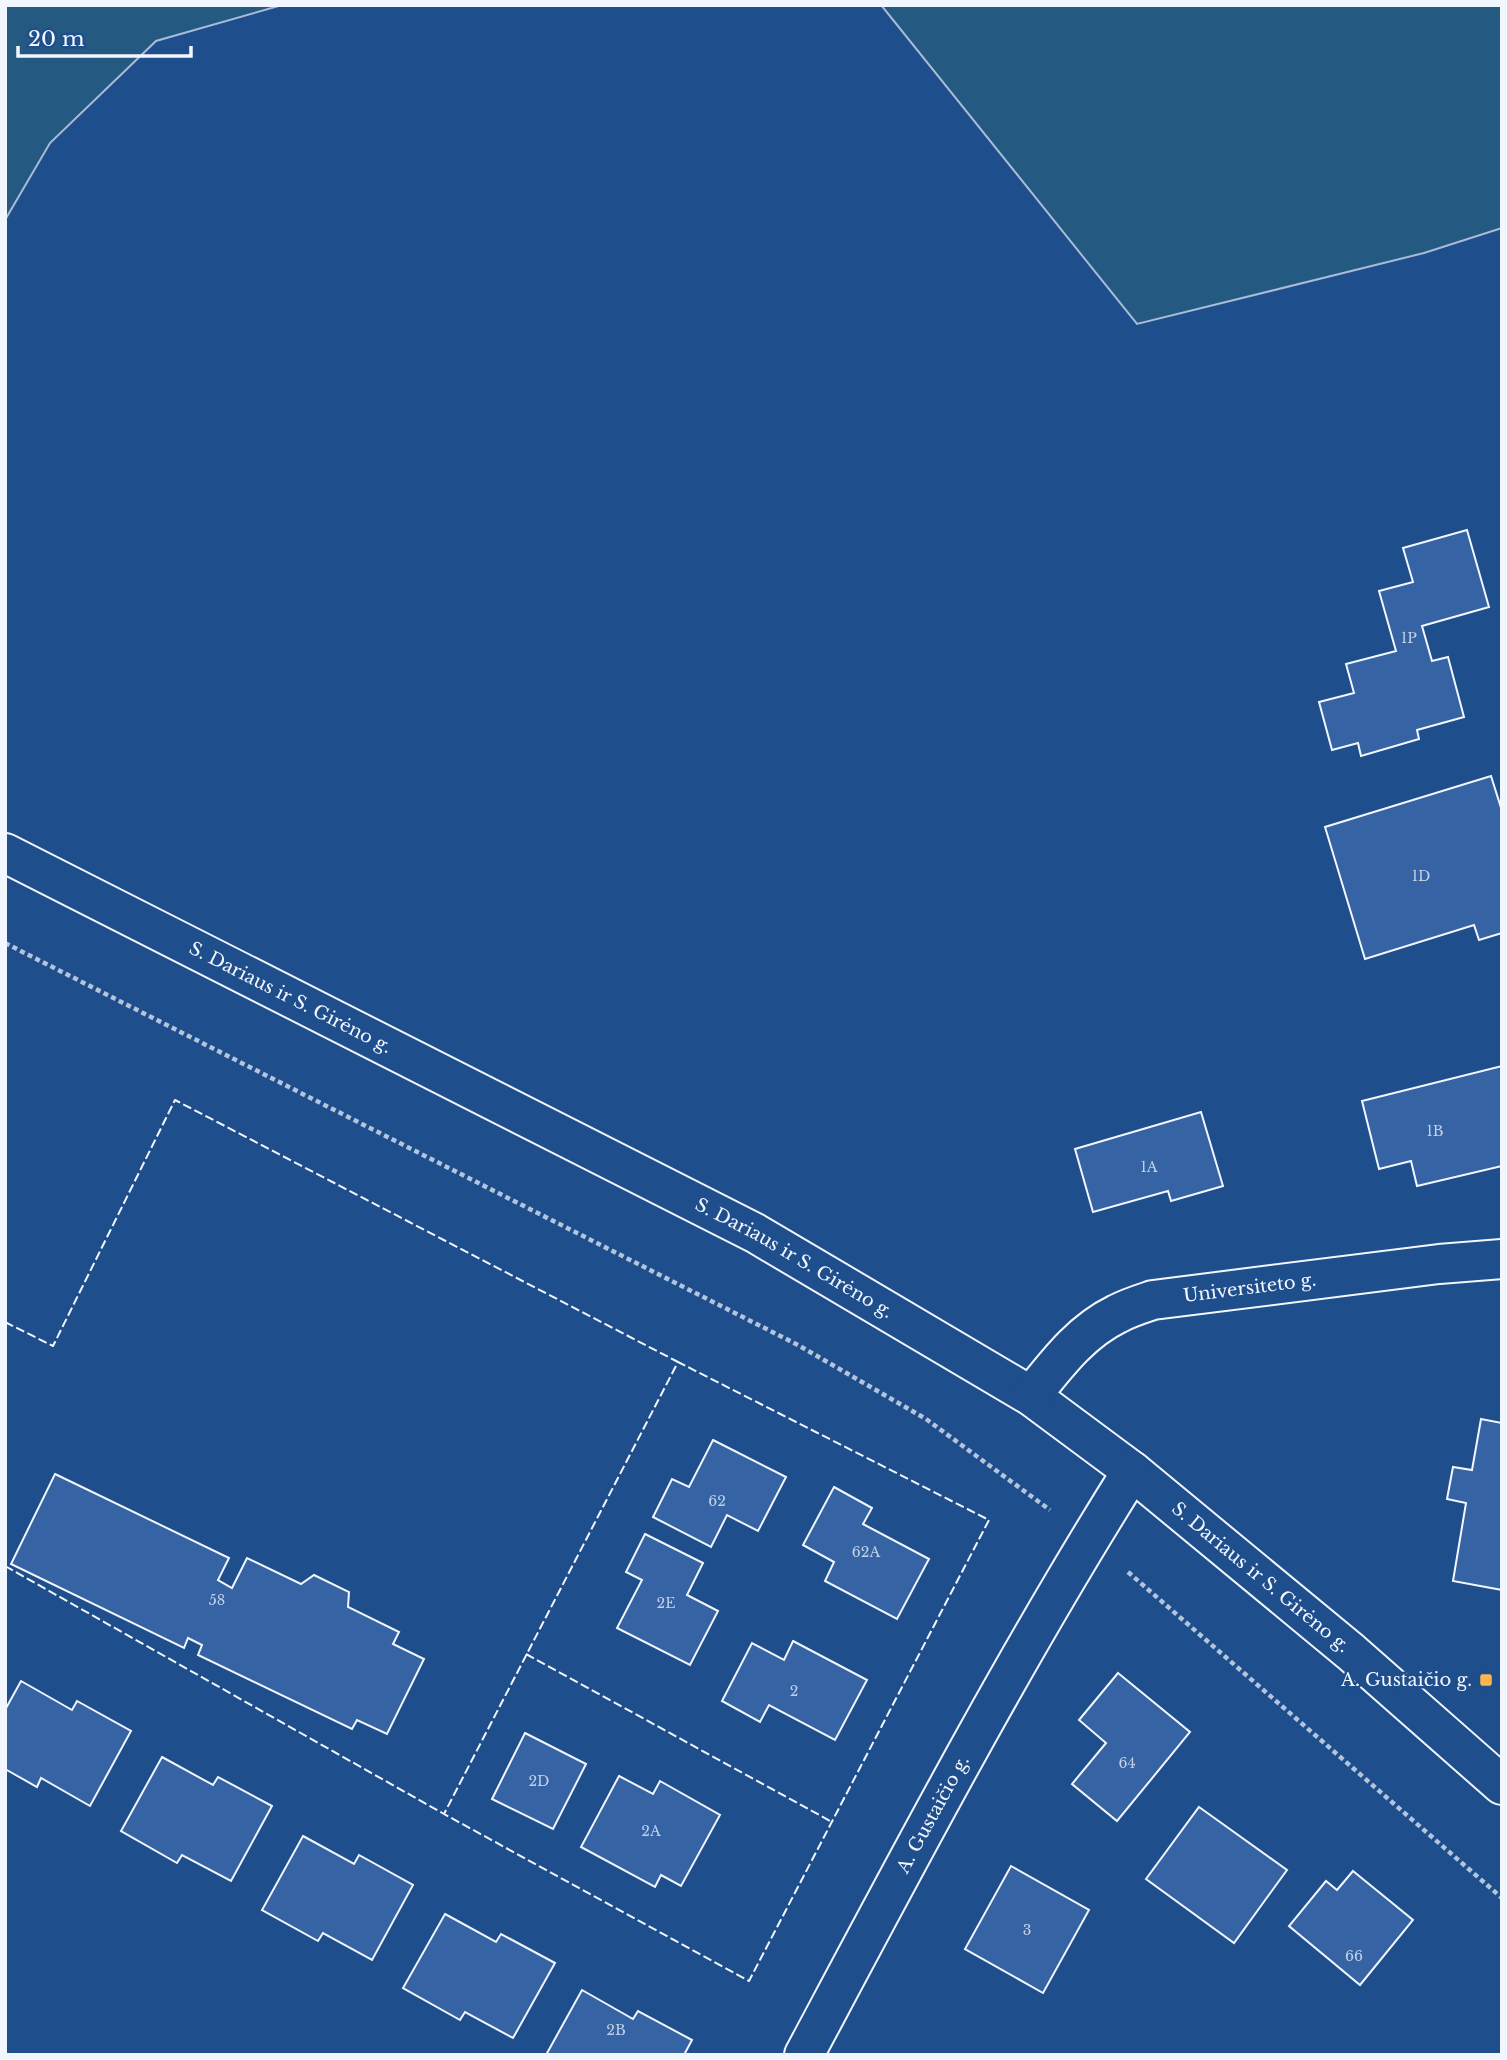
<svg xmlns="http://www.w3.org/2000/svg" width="1507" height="2060" font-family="'Libre Baskerville',serif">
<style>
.green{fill:#245a82;stroke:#a8bbd7;stroke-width:2}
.building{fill:#3563a3;stroke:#f2f6ff;stroke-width:2}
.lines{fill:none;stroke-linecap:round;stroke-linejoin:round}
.minor-casing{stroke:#f2f6ff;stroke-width:42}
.path{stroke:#b3c4dc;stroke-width:4.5;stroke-dasharray:5 3.5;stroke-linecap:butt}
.minor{stroke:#1f4e8c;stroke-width:38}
.fence{stroke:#f2f6ff;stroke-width:2;stroke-dasharray:9 3.5;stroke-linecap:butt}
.poi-dot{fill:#ffb74d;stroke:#1f4e8c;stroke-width:2.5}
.labels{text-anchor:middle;stroke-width:5;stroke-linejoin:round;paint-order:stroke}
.number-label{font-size:14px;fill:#c3d1e8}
.street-label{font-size:18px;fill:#f2f6ff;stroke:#1f4e8c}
.poi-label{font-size:18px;fill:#f2f6ff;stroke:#1f4e8c;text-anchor:end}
</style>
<rect width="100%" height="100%" fill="#1f4e8c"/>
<g class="green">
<path d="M 5,5 L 282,5 L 156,41 L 50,143 L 5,220 Z"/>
<path d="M 881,5 L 1502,5 L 1502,228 L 1424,253 L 1137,324 Z"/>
</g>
<g class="building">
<path d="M 1467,530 L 1489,607 L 1422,626 L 1432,661 L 1448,657 L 1464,717 L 1417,730 L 1419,739 L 1361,756 L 1358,743 L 1332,750 L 1319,702 L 1354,693 L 1346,664 L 1396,651 L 1379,591 L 1413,582 L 1403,548 Z"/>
<path d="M 1491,776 L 1502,811 L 1502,933 L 1479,940 L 1474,925 L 1365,959 L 1325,827 Z"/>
<path d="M 1502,1066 L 1502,1166 L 1417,1186 L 1411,1161 L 1379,1169 L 1362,1101 Z"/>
<path d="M 1201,1112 L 1223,1186 L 1171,1201 L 1168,1191 L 1093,1212 L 1075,1149 Z"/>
<path d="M 1481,1419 L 1502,1423 L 1502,1590 L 1453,1581 L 1466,1503 L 1447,1499 L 1453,1467 L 1472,1470 Z"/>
<path d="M 713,1440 L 786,1477 L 758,1531 L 727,1515 L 711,1547 L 653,1517 L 672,1479 L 689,1487 Z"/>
<path d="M 55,1474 L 229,1558 L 218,1580 L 232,1588 L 247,1558 L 301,1584 L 314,1575 L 349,1592 L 348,1607 L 399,1632 L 393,1644 L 424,1659 L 387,1734 L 357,1720 L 352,1729 L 198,1655 L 202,1645 L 188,1638 L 184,1648 L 11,1564 Z"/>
<path d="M 834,1487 L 872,1508 L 863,1524 L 929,1559 L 897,1619 L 825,1581 L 834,1562 L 803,1545 Z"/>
<path d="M 645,1534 L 703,1563 L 687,1595 L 718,1611 L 690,1665 L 617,1628 L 642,1580 L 626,1572 Z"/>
<path d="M 793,1641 L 867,1680 L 835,1740 L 769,1705 L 760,1722 L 722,1701 L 752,1643 L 784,1660 Z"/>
<path d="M 1118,1673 L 1190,1732 L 1117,1821 L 1072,1784 L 1106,1743 L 1079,1720 Z"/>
<path d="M 21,1681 L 72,1710 L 77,1701 L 131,1731 L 90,1806 L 41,1778 L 37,1787 L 5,1769 L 5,1710 Z"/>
<path d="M 525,1733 L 586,1764 L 553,1829 L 492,1799 Z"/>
<path d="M 162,1757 L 213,1785 L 218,1777 L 272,1806 L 231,1881 L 182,1855 L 177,1863 L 121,1831 Z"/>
<path d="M 619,1776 L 653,1794 L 660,1781 L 720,1815 L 681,1886 L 661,1875 L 655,1887 L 581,1847 Z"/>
<path d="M 1199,1807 L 1287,1870 L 1234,1943 L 1146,1879 Z"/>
<path d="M 303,1836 L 354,1864 L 359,1855 L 413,1885 L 372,1960 L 323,1933 L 318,1941 L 262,1910 Z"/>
<path d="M 1011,1866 L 1089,1910 L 1043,1993 L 965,1949 Z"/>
<path d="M 1353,1871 L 1413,1920 L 1360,1985 L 1289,1926 L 1326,1881 L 1337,1890 Z"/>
<path d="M 445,1914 L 496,1942 L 501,1934 L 555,1963 L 513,2038 L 465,2012 L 460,2020 L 403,1988 Z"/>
<path d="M 582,1990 L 633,2019 L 638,2011 L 692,2040 L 684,2055 L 546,2055 Z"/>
</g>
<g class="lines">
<g class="minor-casing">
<g id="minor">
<path id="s1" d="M 5,853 L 755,1233 L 1031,1396 L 1132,1471 L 1351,1652 L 1502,1785"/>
<path id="s2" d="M 1031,1396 C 1056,1365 1080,1332 1117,1314 C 1128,1308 1141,1304 1153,1300 L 1439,1264 L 1502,1259"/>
<path id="s3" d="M 804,2055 C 909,1858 1013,1660 1132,1471"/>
</g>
</g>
<g class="path">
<path d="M 5,943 L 798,1345 L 926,1419 L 1050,1510"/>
<path d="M 1128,1572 L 1502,1898"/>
</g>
<use href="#minor" class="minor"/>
<g class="fence">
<path d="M 5,1322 L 53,1346 L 175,1100 L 678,1362"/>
<path d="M 5,1566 L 444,1814 L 749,1981 L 989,1520 L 678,1362 L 444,1814"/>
<path d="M 526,1654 L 832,1822"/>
</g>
</g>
<rect class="poi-dot" x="1479" y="1673" width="14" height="14" rx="3.5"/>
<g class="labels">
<g class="number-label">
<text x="1409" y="643">1P</text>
<text x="1421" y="881">1D</text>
<text x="1435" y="1136">1B</text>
<text x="1149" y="1172">1A</text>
<text x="717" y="1506">62</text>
<text x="866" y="1557">62A</text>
<text x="217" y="1605">58</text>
<text x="666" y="1608">2E</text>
<text x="794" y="1696">2</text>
<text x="1127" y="1768">64</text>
<text x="539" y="1786">2D</text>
<text x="651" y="1836">2A</text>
<text x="1027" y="1935">3</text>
<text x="1354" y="1961">66</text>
<text x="616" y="2035">2B</text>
</g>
<g class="street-label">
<text dy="6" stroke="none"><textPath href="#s1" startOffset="320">S. Dariaus ir S. Girėno g.</textPath></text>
<text dy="6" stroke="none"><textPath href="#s1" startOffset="887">S. Dariaus ir S. Girėno g.</textPath></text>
<text dy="6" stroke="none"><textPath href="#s2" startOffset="256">Universiteto g.</textPath></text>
<text dy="6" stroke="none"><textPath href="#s1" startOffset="1454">S. Dariaus ir S. Girėno g.</textPath></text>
<text dy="6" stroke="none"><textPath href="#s3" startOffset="273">A. Gustaičio g.</textPath></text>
</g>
<g class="poi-label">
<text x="1472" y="1686">A. Gustaičio g.</text>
</g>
</g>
<rect width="1507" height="2060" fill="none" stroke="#f2f6ff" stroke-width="14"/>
<path d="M18 46v10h173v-10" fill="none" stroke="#f2f6ff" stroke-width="3.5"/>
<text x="28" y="46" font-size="21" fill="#f2f6ff" stroke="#1f4e8c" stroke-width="5" paint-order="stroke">20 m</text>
</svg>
